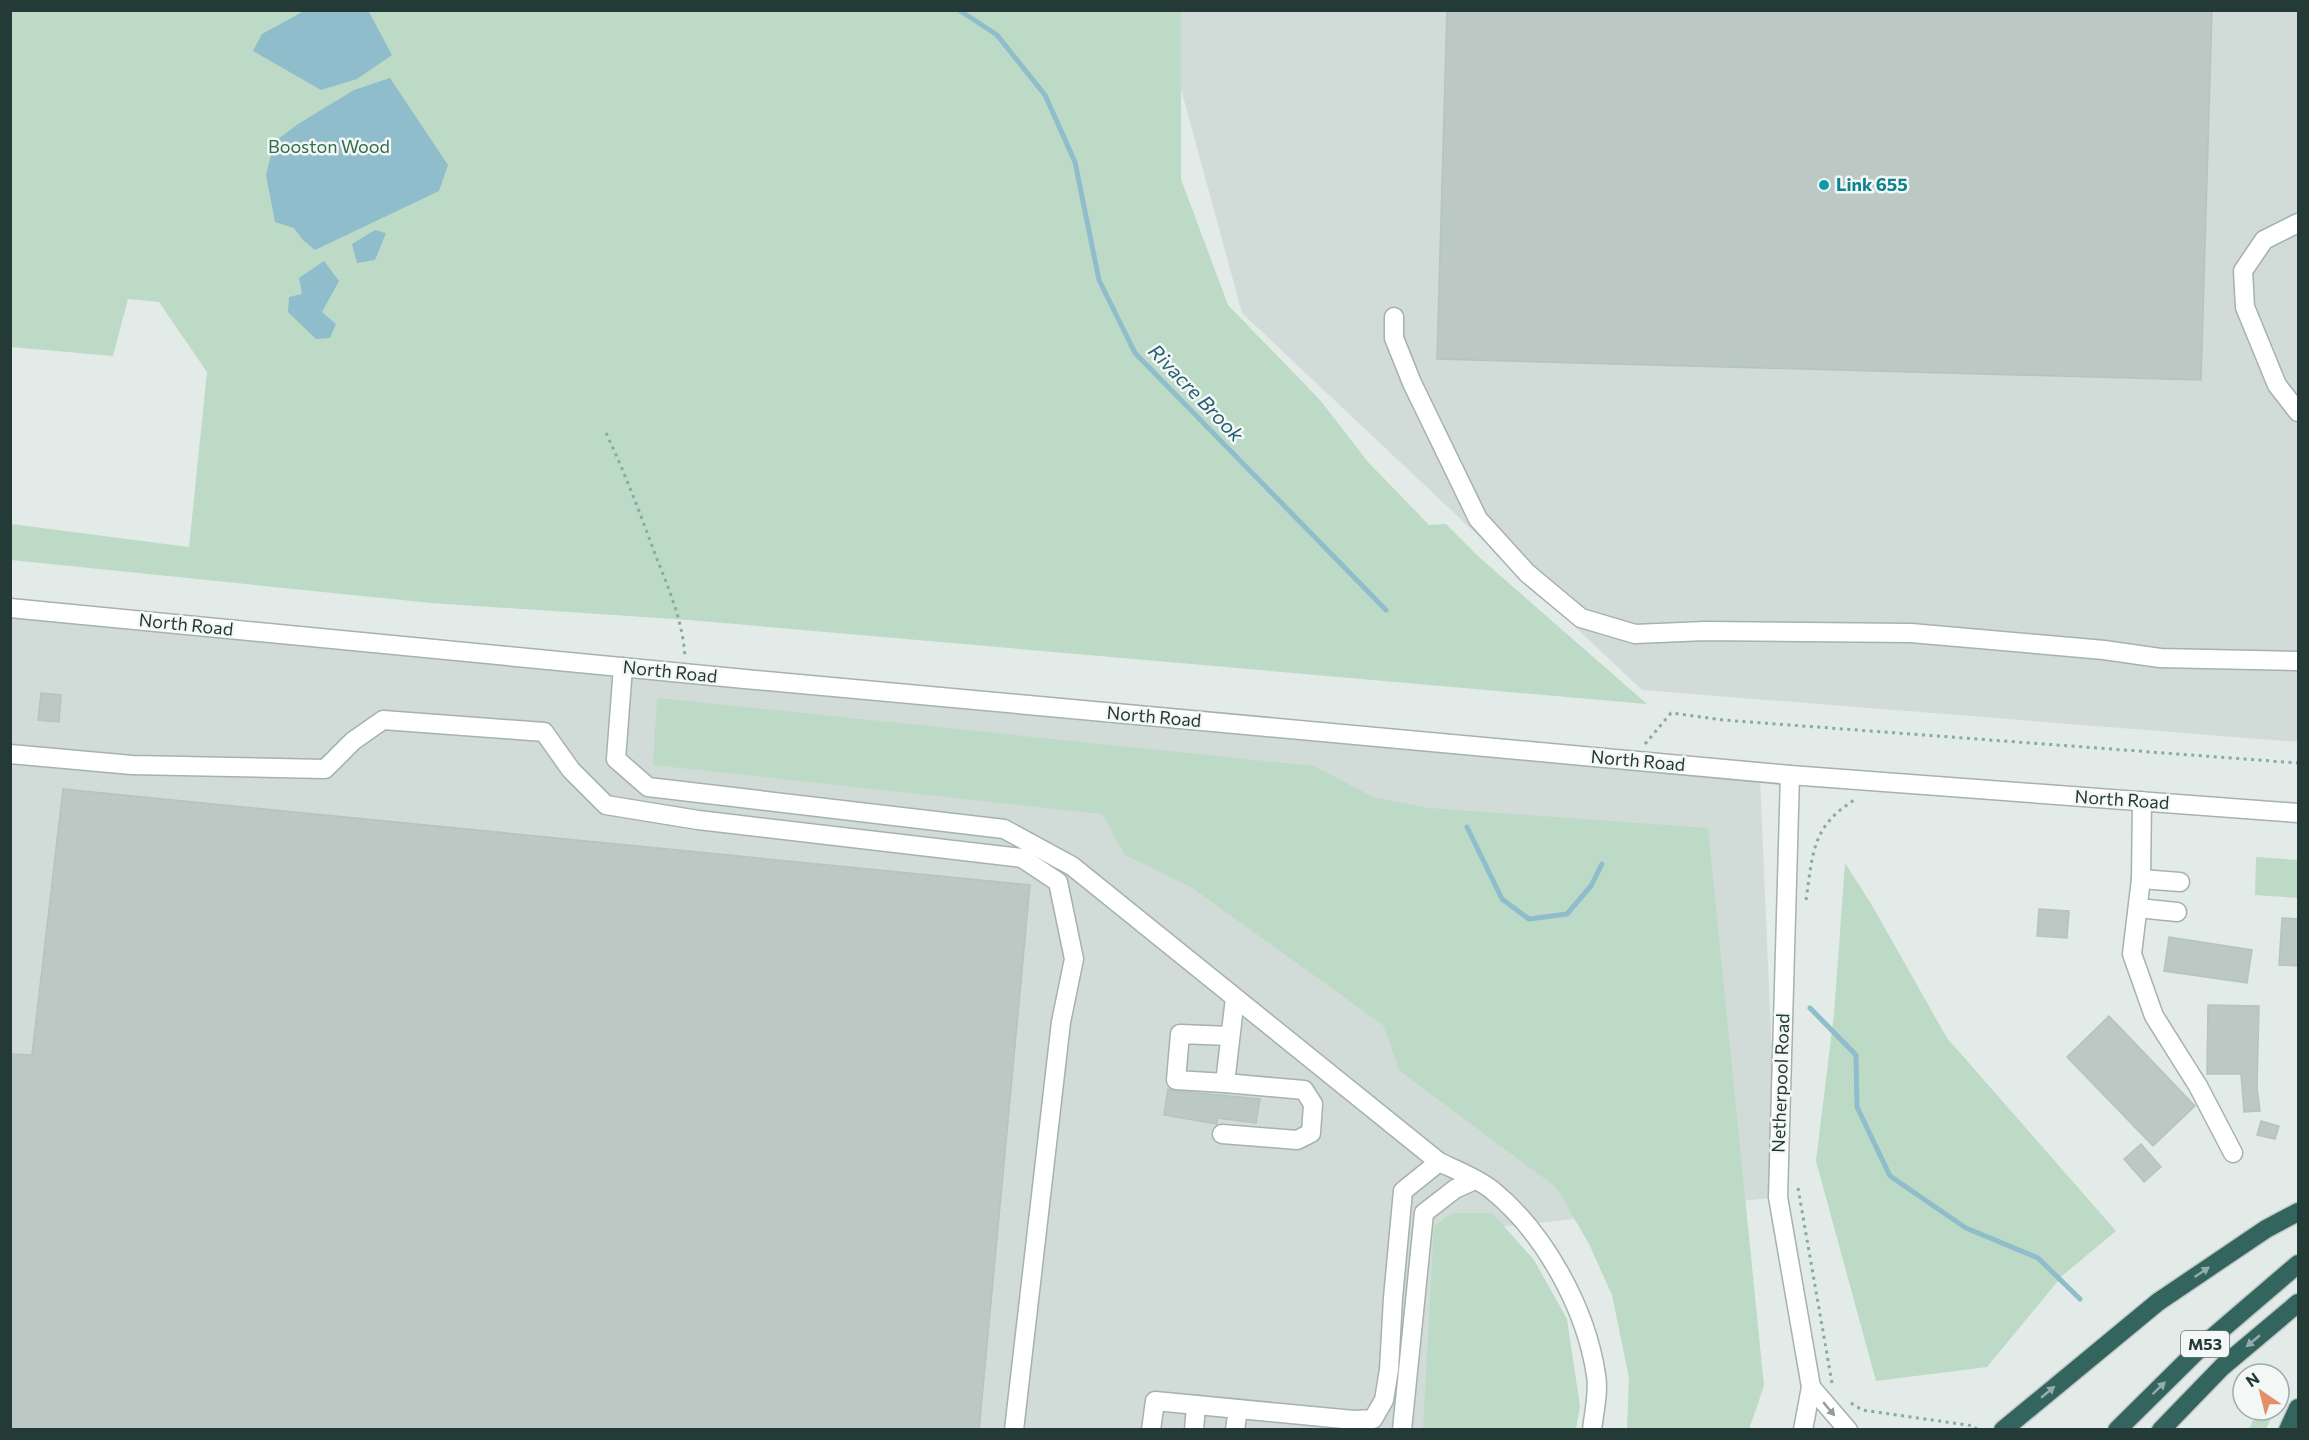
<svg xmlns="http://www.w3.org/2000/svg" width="2309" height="1440" font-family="Commissioner,sans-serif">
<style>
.built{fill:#d1dbd7}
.green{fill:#bddac7}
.water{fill:#90bdcb}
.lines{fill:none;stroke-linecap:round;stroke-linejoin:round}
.stream{stroke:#90bdcb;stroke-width:5}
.building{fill:#bbc8c4;stroke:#b5c4bf;stroke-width:1.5}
.minor-casing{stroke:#a5b2af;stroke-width:21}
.highway-casing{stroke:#c2c8c7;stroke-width:21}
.path{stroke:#86aba2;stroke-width:3;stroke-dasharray:3 4.5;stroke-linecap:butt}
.minor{stroke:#fff;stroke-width:18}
.highway{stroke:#33645d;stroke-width:18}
.oneway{fill:#93aeaa}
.oneway2{fill:#929c9a}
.culture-dot{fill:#0f9aa8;stroke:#f3f8f6;stroke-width:2}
.labels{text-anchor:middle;stroke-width:5;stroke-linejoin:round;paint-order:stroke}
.shield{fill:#f3f8f6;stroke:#627370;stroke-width:1.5}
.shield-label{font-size:16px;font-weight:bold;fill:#243a36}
.park-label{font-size:18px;fill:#326d4d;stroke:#f3f8f6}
.culture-label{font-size:18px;font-weight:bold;fill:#0d838f;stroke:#f3f8f6;text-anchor:start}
.street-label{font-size:18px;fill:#243a36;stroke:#f3f8f6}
.water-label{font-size:20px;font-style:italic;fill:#245e70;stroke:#f3f8f6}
</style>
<rect width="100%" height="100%" fill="#e2ebe8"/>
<g class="built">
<path d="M 1148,11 L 2298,11 L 2298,742 L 1642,690 L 1242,313 L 1163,23 Z"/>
<path d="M 10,608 L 1760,779 L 1778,1197 L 1444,1233 L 1425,1429 L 11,1429 Z"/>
</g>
<g class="green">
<path d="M 10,11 L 1181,11 L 1181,179 L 1228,305 L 1320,400 L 1368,462 L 1429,525 L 1446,524 L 1479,557 L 1647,704 L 689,620 L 431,603 L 11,560 L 11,524 L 189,547 L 207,372 L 159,302 L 128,299 L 113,356 L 11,347 Z"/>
<path d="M 657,698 L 1314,766 L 1373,797 L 1429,808 L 1708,828 L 1764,1386 L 1749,1429 L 1627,1429 L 1629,1378 L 1612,1295 L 1589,1244 L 1556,1187 L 1400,1071 L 1383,1025 L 1191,887 L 1125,855 L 1102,814 L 653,765 Z"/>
<path d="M 2256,857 L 2298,860 L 2298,898 L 2255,895 Z"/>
<path d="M 1845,863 L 1873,907 L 1947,1038 L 2116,1231 L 2062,1276 L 1987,1367 L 1876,1381 L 1816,1161 L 1834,1014 Z"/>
<path d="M 1452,1213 L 1492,1213 L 1534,1260 L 1567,1319 L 1580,1406 L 1576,1429 L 1423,1429 L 1434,1226 Z"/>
<path d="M 2258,1410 L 2274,1410 L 2266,1429 L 2249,1429 Z"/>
</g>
<g class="water">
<path d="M 368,10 L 392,55 L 357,79 L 321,90 L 253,51 L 262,34 L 304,11 Z"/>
<path d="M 390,78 L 448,165 L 439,191 L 315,250 L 303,240 L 294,228 L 275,222 L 266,175 L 274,142 L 298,124 L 354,90 Z"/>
<path d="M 375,230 L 386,233 L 375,260 L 357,263 L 352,244 Z"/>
<path d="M 324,261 L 339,281 L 322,312 L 336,324 L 330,338 L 316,339 L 288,312 L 289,297 L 302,294 L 299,278 Z"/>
</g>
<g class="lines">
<g class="stream">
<path d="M 959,10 L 997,35 L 1045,95 L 1075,162 L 1099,280 L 1135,353 L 1386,610"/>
<path d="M 1467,827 L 1502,899 L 1529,919 L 1567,914 L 1591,886 L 1602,864"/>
<path d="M 1810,1008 L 1856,1055 L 1857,1107 L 1890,1176 L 1966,1228 L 2038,1258 L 2080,1299"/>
</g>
</g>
<g class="building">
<path d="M 1447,10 L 2212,10 L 2201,380 L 1437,359 Z"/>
<path d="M 41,693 L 61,695 L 59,722 L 38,720 Z"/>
<path d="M 63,789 L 1030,885 L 979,1430 L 10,1430 L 10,1054 L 32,1055 Z"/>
<path d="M 2039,909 L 2069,911 L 2067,938 L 2037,936 Z"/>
<path d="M 2282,918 L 2298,919 L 2298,966 L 2279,965 Z"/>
<path d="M 2169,937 L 2252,950 L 2247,983 L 2164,971 Z"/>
<path d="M 2208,1005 L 2259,1006 L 2257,1088 L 2260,1111 L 2244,1112 L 2241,1074 L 2207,1074 Z"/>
<path d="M 2109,1016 L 2195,1106 L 2153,1146 L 2067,1057 Z"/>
<path d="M 1168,1089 L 1175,1091 L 1260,1099 L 1256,1123 L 1217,1118 L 1217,1124 L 1164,1115 Z"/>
<path d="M 2261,1121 L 2279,1126 L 2275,1139 L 2257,1135 Z"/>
<path d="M 2141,1144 L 2161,1167 L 2144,1182 L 2124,1159 Z"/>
</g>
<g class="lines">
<g class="minor-casing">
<g id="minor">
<path d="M 2298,223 L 2264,240 L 2243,271 L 2245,307 L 2277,385 L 2298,412"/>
<path d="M 1394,317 L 1394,338 L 1412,383 L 1478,519 L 1527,573 L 1581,618 L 1635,634 L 1705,631 L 1911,633 L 2104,650 L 2160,658 L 2298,661"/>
<path d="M 10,608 L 745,679 L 1790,775 L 2298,813"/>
<path d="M 623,667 L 616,759 L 648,787 L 1004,829 L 1072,866 L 1439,1162"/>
<path d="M 10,754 L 132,765 L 325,769 L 353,741 L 383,720 L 544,732 L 571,770 L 606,805 L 698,820 L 1022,858 L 1058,882 L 1074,959 L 1061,1022 L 1014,1430"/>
<path d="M 1790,775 L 1778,1197 L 1811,1387 L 1803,1430"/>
<path d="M 2142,801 L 2141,879 L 2132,954 L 2154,1016 L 2198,1086 L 2233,1153"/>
<path d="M 2141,879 L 2180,882"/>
<path d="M 2138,908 L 2177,912"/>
<path d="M 1225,1083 L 1176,1080 L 1180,1034 L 1230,1036"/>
<path d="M 1222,1134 L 1297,1140 L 1311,1133 L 1313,1104 L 1304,1090 L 1225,1083 L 1235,998"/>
<path d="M 1811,1387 L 1848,1430"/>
<path d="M 1151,1430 L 1155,1401 L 1354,1420 L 1373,1419 L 1384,1400 L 1389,1370 L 1393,1298 L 1403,1191 L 1439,1162 C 1456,1170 1477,1178 1492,1190 C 1544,1232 1586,1308 1596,1375 C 1599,1392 1594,1412 1592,1430"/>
<path d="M 1194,1430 L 1196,1405"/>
<path d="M 1235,1430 L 1238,1409"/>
<path d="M 1402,1430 L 1424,1213 L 1455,1189 L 1475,1180"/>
</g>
</g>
<g class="highway-casing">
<g id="highway">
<path d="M 2003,1430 L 2158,1302 L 2266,1229 L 2298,1212"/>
<path d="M 2117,1430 L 2200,1348 L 2298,1264"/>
<path d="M 2161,1430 L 2222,1367 L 2298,1303"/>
<path d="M 2288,1430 L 2298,1408"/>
</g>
</g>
<g class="path">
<path d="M 606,433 C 625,473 640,513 655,554 C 668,587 683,621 685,657"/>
<path d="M 1645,744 L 1671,713 L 1723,720 L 2298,763"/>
<path d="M 1806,900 C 1813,854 1811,826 1856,799"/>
<path d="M 1798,1188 L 1832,1383"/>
<path d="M 1851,1403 L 1862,1410 L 1974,1426 L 1977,1430"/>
</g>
<use href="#minor" class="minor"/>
<use href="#highway" class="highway"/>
</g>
<defs><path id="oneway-solid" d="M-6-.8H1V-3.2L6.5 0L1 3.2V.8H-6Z" transform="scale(1.5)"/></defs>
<g class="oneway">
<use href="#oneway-solid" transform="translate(2202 1272) rotate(-34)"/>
<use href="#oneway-solid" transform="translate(2253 1341) rotate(140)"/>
<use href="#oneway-solid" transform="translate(2159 1388) rotate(-44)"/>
<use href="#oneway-solid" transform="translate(2048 1392) rotate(-40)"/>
</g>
<use class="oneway2" href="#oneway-solid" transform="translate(1829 1409) rotate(50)"/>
<circle class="culture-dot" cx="1824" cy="185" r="6"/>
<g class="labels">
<rect class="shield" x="2181" y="1331" width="48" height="26" rx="4.5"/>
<g class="shield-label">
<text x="2205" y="1350">M53</text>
</g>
<g class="park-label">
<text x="329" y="153">Booston Wood</text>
</g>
<g class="culture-label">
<text x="1836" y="191">Link 655</text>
</g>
<g class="street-label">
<text transform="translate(186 625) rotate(6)" y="6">North Road</text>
<text transform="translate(670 672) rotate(6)" y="6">North Road</text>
<text transform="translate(1154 717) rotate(5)" y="6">North Road</text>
<text transform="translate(1638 761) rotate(5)" y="6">North Road</text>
<text transform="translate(2122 800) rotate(4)" y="6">North Road</text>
<text transform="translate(1781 1083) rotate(-88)" y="6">Netherpool Road</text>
</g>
<g class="water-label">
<text transform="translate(1196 393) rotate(46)" y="7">Rivacre Brook</text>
</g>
</g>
<rect width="2309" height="1440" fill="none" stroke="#243a36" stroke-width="24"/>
<g transform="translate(2261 1392) rotate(325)"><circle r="28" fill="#f3f8f6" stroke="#a0aca9" stroke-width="1.5"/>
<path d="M0-4.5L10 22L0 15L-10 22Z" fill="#e48f67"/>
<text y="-9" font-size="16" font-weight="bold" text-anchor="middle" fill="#243a36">N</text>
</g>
</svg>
